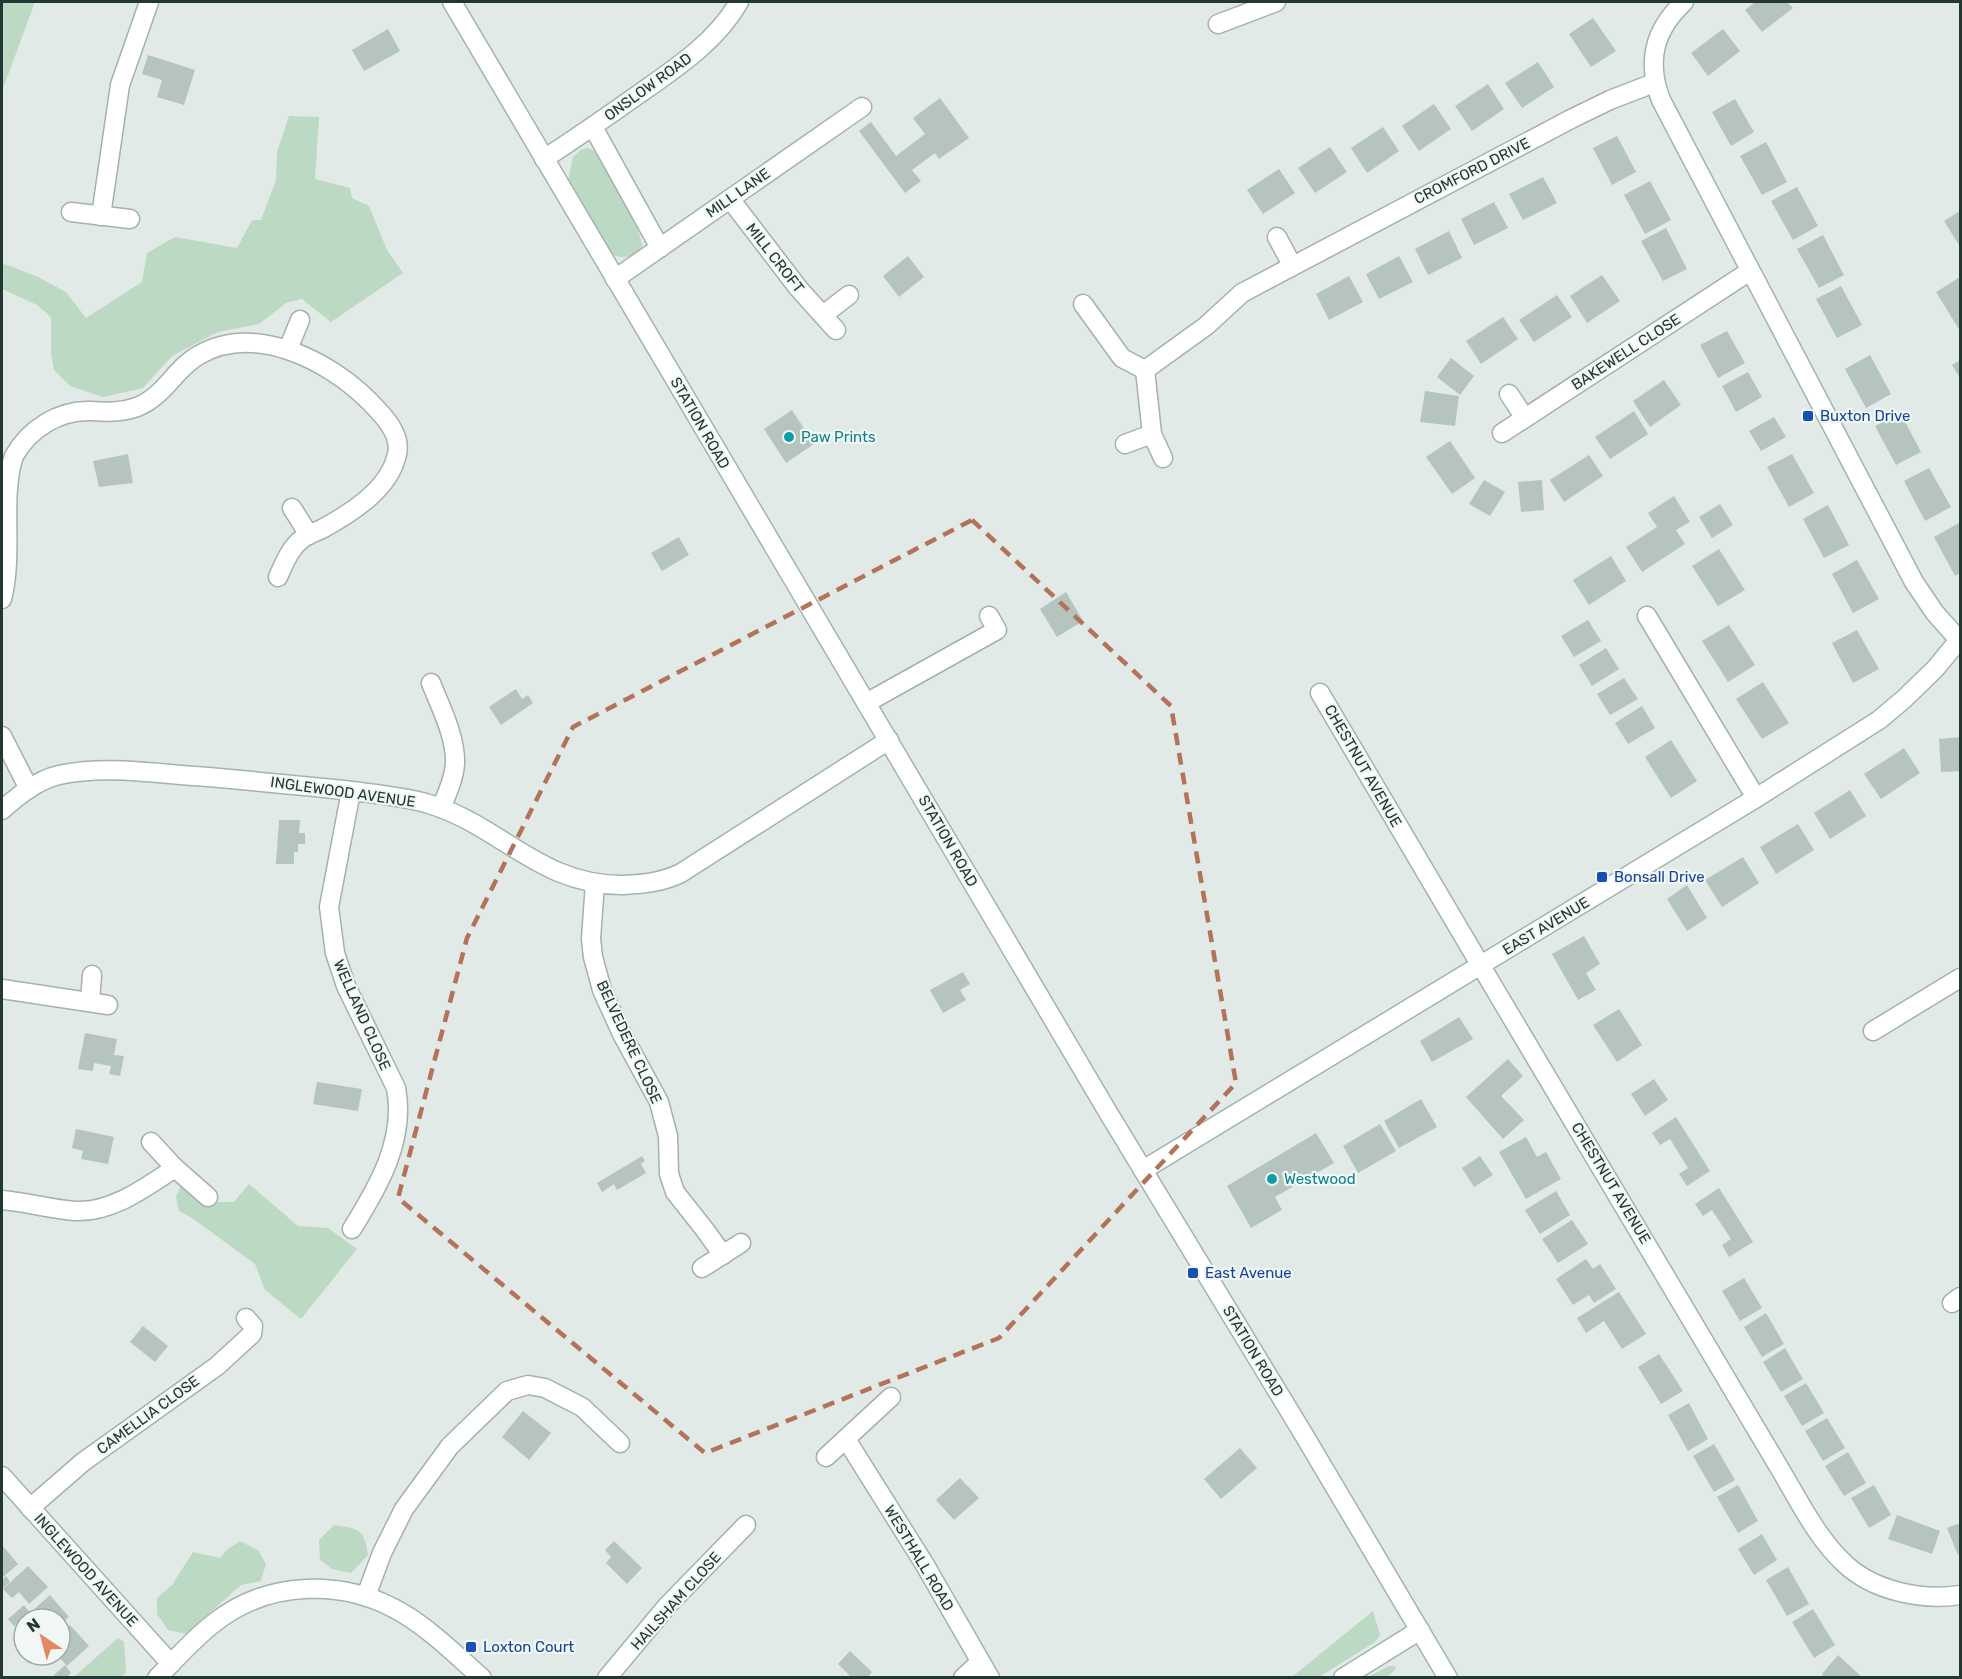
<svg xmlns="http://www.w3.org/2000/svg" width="1962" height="1679" font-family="Rubik,sans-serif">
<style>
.green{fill:#bcd9c4}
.building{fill:#b6c4bf}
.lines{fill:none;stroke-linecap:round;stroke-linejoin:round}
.street-casing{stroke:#a4b1ad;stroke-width:21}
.secondary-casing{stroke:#a1b4ae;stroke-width:21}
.street{stroke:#fff;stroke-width:18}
.secondary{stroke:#fff;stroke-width:18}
.marked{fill:none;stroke:#b37358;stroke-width:4.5;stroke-dasharray:12 8;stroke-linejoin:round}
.transit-dot{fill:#1a4fb4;stroke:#f1f7f4;stroke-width:2}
.culture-dot{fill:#0f9aa8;stroke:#f1f7f4;stroke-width:2}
.labels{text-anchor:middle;stroke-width:4.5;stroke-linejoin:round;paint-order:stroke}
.street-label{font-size:15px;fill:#233833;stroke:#f1f7f4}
.transit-label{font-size:15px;fill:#164399;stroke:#f1f7f4;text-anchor:start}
.culture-label{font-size:15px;fill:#0d838f;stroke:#f1f7f4;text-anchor:start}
</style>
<rect width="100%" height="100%" fill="#e1eae6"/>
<g class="green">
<path d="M 2,2 L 35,2 L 2,91 Z"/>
<path d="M 289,116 L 319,117 L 315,179 L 350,188 L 352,198 L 369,206 L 387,250 L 403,273 L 331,322 L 302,299 L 286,303 L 259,324 L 218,332 L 172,356 L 143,388 L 103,397 L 70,386 L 54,370 L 51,353 L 51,317 L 37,305 L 2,289 L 2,263 L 38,277 L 66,292 L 86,318 L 142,282 L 147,253 L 175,237 L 237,248 L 252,220 L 261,220 L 276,180 L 277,152 Z"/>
<path d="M 588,148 C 593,150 596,152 599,156 C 610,170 642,230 642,246 C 633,259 623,260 610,253 L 568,181 L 573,157 L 582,149 Z"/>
<path d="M 249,1184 L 298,1226 L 328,1228 L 357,1249 L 301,1319 L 265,1290 L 255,1264 L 192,1218 L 179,1211 L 176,1197 L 181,1185 L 201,1202 L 234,1202 Z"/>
<path d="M 334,1525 C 359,1529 364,1528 368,1555 L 351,1573 L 332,1569 L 320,1560 L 319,1540 Z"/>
<path d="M 240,1541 L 259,1551 L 266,1564 L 261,1581 L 241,1585 L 186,1634 L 168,1630 L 157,1614 L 157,1598 L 172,1585 L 193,1552 L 220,1558 L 228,1549 Z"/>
<path d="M 1373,1611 L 1380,1635 L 1375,1642 L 1319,1677 L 1292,1677 Z"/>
<path d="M 118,1638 L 124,1642 L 126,1673 L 120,1677 L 74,1677 Z"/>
<path d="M 1389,1666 L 1395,1666 L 1396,1669 L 1387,1677 L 1368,1677 Z"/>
</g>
<g class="building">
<path d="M 1755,2 L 1787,2 L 1793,8 L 1762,32 L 1745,10 Z"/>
<path d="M 1593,18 L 1616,51 L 1591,67 L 1569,34 Z"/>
<path d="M 388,29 L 400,51 L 364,71 L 352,50 Z"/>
<path d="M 1723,29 L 1740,51 L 1708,76 L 1691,53 Z"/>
<path d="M 148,55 L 195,70 L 184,105 L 157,97 L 162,80 L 142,74 Z"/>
<path d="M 1538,62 L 1554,87 L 1522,108 L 1505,83 Z"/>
<path d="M 1488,84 L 1504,109 L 1472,131 L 1455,106 Z"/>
<path d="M 940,98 L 969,138 L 939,159 L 935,153 L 912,170 L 921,181 L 905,193 L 859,131 L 871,122 L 896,156 L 925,134 L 913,118 Z"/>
<path d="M 1735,99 L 1754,132 L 1731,146 L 1712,112 Z"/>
<path d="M 1434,104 L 1451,129 L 1419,151 L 1402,126 Z"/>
<path d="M 1383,127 L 1399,151 L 1367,173 L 1351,148 Z"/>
<path d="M 1617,136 L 1636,172 L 1612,185 L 1593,148 Z"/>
<path d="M 1766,142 L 1787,182 L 1762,195 L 1740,156 Z"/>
<path d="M 1330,147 L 1347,172 L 1315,193 L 1298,168 Z"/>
<path d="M 1279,169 L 1295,193 L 1263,214 L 1247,190 Z"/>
<path d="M 1543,177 L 1557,203 L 1523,220 L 1509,194 Z"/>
<path d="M 1650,181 L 1671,220 L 1645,234 L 1624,195 Z"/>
<path d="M 1797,187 L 1818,226 L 1793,240 L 1771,201 Z"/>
<path d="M 1494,202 L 1508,228 L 1474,245 L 1461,219 Z"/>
<path d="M 1960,211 L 1960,244 L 1959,245 L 1944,221 Z"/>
<path d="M 1666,228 L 1687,269 L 1663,281 L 1641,241 Z"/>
<path d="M 1449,231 L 1462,258 L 1428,275 L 1415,249 Z"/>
<path d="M 1823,235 L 1844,275 L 1819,288 L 1797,249 Z"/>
<path d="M 908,256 L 924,277 L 899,297 L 883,276 Z"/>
<path d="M 1399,256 L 1413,282 L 1379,299 L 1366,274 Z"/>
<path d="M 1602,275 L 1620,301 L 1587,323 L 1570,296 Z"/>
<path d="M 1349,276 L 1363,302 L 1329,320 L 1316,294 Z"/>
<path d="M 1960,277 L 1960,331 L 1936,292 Z"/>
<path d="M 1841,286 L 1862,325 L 1837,338 L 1816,299 Z"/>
<path d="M 1557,295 L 1572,317 L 1534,342 L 1519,320 Z"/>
<path d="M 1503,317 L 1518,339 L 1481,364 L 1466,341 Z"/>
<path d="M 1727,331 L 1745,363 L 1718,378 L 1700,345 Z"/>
<path d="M 1870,355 L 1891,394 L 1866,408 L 1845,369 Z"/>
<path d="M 1451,358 L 1474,376 L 1460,395 L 1437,377 Z"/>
<path d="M 1960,360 L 1960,378 L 1952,365 Z"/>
<path d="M 1748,372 L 1762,397 L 1736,412 L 1722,386 Z"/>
<path d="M 1664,380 L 1681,405 L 1650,427 L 1633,401 Z"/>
<path d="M 1425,391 L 1459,396 L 1455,426 L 1420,422 Z"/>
<path d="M 792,410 L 814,444 L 786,463 L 764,429 Z"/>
<path d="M 1634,411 L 1648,434 L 1610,459 L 1595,437 Z"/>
<path d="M 1900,412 L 1921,452 L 1896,465 L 1875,426 Z"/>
<path d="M 1774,417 L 1786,437 L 1761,451 L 1749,431 Z"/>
<path d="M 1450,441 L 1475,478 L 1452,494 L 1426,457 Z"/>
<path d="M 128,454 L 133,483 L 99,487 L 93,461 Z"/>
<path d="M 1792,454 L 1814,493 L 1789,507 L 1767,467 Z"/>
<path d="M 1589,455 L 1603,476 L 1564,502 L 1550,480 Z"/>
<path d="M 1929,468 L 1951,507 L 1925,521 L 1904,481 Z"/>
<path d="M 1484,480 L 1505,492 L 1490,516 L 1469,504 Z"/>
<path d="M 1542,480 L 1544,510 L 1521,512 L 1518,482 Z"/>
<path d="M 1674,496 L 1690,522 L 1676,530 L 1685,544 L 1642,572 L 1626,547 L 1657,527 L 1648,513 Z"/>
<path d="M 1720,504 L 1733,525 L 1712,538 L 1699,517 Z"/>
<path d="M 1828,505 L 1849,545 L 1824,558 L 1803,519 Z"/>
<path d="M 1959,523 L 1960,573 L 1955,576 L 1934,537 Z"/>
<path d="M 679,537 L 689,555 L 662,571 L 651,553 Z"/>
<path d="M 1719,549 L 1745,590 L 1718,606 L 1692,566 Z"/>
<path d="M 1611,556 L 1626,581 L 1589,605 L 1573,580 Z"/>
<path d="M 1857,560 L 1879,599 L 1853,613 L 1832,574 Z"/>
<path d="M 1066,592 L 1083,621 L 1057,637 L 1040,609 Z"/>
<path d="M 1588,620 L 1601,641 L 1574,657 L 1561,636 Z"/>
<path d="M 1729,625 L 1755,665 L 1728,682 L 1702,641 Z"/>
<path d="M 1857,630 L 1879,669 L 1853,683 L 1832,643 Z"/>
<path d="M 1606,648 L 1619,669 L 1592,686 L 1579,665 Z"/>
<path d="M 1624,678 L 1638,699 L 1610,715 L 1597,694 Z"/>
<path d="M 1763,682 L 1789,723 L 1762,739 L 1736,699 Z"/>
<path d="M 516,689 L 522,699 L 528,695 L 533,703 L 501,725 L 489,707 Z"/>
<path d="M 1642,706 L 1655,728 L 1628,744 L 1615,723 Z"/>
<path d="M 1960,737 L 1960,771 L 1941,772 L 1939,739 Z"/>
<path d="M 1671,740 L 1697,781 L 1671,798 L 1645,757 Z"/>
<path d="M 1904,748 L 1920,773 L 1881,799 L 1864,774 Z"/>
<path d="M 1850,790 L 1866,816 L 1830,839 L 1814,813 Z"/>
<path d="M 279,820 L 300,820 L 299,833 L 305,833 L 305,844 L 298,844 L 298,852 L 294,852 L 294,864 L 276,864 Z"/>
<path d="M 1798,824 L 1814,850 L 1776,874 L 1760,847 Z"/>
<path d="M 1743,857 L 1759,883 L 1722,907 L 1705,880 Z"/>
<path d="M 1687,885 L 1707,918 L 1687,931 L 1667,899 Z"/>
<path d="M 1584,936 L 1600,964 L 1586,973 L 1596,990 L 1578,1000 L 1552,954 Z"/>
<path d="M 963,972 L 970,984 L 960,990 L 966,1000 L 943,1013 L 930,990 Z"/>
<path d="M 1619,1009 L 1642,1045 L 1617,1062 L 1593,1025 Z"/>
<path d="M 1459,1017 L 1473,1039 L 1432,1062 L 1420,1041 Z"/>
<path d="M 85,1033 L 117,1039 L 114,1055 L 124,1056 L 120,1076 L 109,1074 L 111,1066 L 94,1063 L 93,1071 L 78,1069 Z"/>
<path d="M 1508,1059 L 1523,1076 L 1501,1096 L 1524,1120 L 1503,1139 L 1466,1097 Z"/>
<path d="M 1654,1079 L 1668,1100 L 1645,1116 L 1631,1094 Z"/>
<path d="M 317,1082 L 362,1089 L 358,1111 L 313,1104 Z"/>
<path d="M 1421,1099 L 1437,1127 L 1399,1148 L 1384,1121 Z"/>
<path d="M 1676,1117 L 1710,1171 L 1687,1186 L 1679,1174 L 1688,1168 L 1670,1139 L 1660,1145 L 1652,1133 Z"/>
<path d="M 1380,1124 L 1396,1151 L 1358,1173 L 1343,1146 Z"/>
<path d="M 76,1129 L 114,1137 L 108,1164 L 81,1159 L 83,1151 L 72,1148 Z"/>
<path d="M 1316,1133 L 1334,1163 L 1275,1197 L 1282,1210 L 1251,1228 L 1227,1186 Z"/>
<path d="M 1526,1137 L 1537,1157 L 1546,1152 L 1561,1179 L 1526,1199 L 1499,1152 Z"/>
<path d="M 642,1156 L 645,1161 L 641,1164 L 646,1173 L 617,1190 L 614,1184 L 602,1192 L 597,1183 Z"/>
<path d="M 1480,1156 L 1493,1175 L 1474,1187 L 1462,1168 Z"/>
<path d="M 1719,1188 L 1753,1242 L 1729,1257 L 1722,1245 L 1731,1239 L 1712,1210 L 1703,1216 L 1695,1204 Z"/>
<path d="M 1556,1191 L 1570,1215 L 1540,1234 L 1525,1210 Z"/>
<path d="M 1572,1220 L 1588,1244 L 1558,1263 L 1542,1239 Z"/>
<path d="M 1586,1259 L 1593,1269 L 1600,1264 L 1616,1289 L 1594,1303 L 1589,1295 L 1573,1305 L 1556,1279 Z"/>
<path d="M 1744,1278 L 1762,1308 L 1740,1321 L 1722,1291 Z"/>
<path d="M 1619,1292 L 1646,1334 L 1622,1349 L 1604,1321 L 1586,1333 L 1577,1318 Z"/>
<path d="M 1766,1313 L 1784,1344 L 1762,1357 L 1744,1327 Z"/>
<path d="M 143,1326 L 168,1346 L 155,1362 L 130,1342 Z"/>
<path d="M 1785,1348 L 1803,1379 L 1781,1392 L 1763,1362 Z"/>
<path d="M 1659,1354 L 1683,1391 L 1661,1404 L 1638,1367 Z"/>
<path d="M 1806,1383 L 1824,1413 L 1802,1426 L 1784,1396 Z"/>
<path d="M 1689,1403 L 1708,1439 L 1688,1451 L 1668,1415 Z"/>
<path d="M 523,1411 L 551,1433 L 529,1460 L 502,1437 Z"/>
<path d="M 1827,1418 L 1845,1448 L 1823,1461 L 1805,1431 Z"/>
<path d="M 1714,1444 L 1735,1480 L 1714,1492 L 1693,1456 Z"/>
<path d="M 1240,1448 L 1257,1468 L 1221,1499 L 1204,1479 Z"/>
<path d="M 1848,1452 L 1866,1483 L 1844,1496 L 1825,1466 Z"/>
<path d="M 960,1478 L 979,1498 L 954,1520 L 936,1500 Z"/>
<path d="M 1738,1485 L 1758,1521 L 1738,1533 L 1717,1497 Z"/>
<path d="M 1874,1485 L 1891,1515 L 1869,1528 L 1851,1498 Z"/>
<path d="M 1897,1515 L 1940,1531 L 1932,1554 L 1888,1539 Z"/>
<path d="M 1960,1523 L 1960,1554 L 1958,1555 L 1947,1528 Z"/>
<path d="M 1762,1534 L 1777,1560 L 1754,1575 L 1738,1549 Z"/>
<path d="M 614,1541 L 642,1568 L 627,1584 L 606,1563 L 611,1557 L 605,1550 Z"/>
<path d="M 2,1545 L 18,1564 L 2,1578 Z"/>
<path d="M 28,1566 L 48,1587 L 29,1604 L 19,1592 L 12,1598 L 3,1589 Z"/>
<path d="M 1788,1567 L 1809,1604 L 1787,1616 L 1766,1580 Z"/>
<path d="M 6,1576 L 10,1582 L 2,1589 L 2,1580 Z"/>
<path d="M 50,1595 L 69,1617 L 60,1624 L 60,1619 L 32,1619 L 28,1615 L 14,1626 L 8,1619 L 24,1605 L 30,1613 Z"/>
<path d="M 1813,1609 L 1835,1645 L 1814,1658 L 1792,1622 Z"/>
<path d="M 70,1625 L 89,1646 L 67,1666 L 57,1655 L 60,1655 L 60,1634 Z"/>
<path d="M 850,1651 L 872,1672 L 867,1678 L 852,1678 L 838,1664 Z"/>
<path d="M 1838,1655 L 1863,1678 L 1825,1678 L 1822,1674 Z"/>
<path d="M 65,1665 L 71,1673 L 66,1678 L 51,1678 Z"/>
</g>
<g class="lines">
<g class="street-casing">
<g id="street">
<path d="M 1218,24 L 1276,2"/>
<path d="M 593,127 L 660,248"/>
<path d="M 730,199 L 799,289 L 836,330"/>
<path d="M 71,212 L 130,219"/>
<path d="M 101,216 L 120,85 L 149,2"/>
<path d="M 1277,237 L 1292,265"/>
<path d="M 615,279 L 862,107"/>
<path d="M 1083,304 L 1122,358 L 1145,370 L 1152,434 L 1163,458"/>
<path d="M 823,315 L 849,295"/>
<path d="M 288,349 L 300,320"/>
<path d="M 1145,370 L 1206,326 L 1242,293 L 1571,119 L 1610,100 L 1654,83"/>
<path d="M 1509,394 L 1525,418"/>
<path d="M 1502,433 L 1750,271"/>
<path d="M 1125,444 L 1152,434"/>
<path d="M 292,508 L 309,535"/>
<path d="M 2,599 C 14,553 0,498 14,456 C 29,429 58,411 88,411 C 106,412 120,413 137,407 C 165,396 175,368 199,355 C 254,323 328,360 368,400 C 381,413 402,433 397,454 C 390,489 351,513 322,529 C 316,532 308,534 302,539 C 290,548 284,564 278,577"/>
<path d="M 1647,616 L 1756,798"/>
<path d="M 431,683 C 441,708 456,737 455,764 C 454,779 447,794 441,808"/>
<path d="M 1320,693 L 1481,966"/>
<path d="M 866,703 L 997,630 L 989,616"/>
<path d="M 2,736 L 29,789"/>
<path d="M 351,791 L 329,907 L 335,953 L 346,986 L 396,1088 C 406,1140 378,1187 352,1229"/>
<path d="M 595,883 L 591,939 L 593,957 L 602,990 L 622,1034 L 659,1102 L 668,1136 L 669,1174 L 675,1192 L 705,1230 L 723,1255"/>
<path d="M 2,989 L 108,1005"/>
<path d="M 90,1002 L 92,975"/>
<path d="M 1873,1031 L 1960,978"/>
<path d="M 151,1142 L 175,1168 L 208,1197"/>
<path d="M 2,1200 C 26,1202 50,1209 75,1211 C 112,1213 146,1187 175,1168"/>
<path d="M 702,1268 L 741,1243"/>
<path d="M 1952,1303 L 1960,1297"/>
<path d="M 846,1439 L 925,1565 L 990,1678"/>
<path d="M 826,1457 L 891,1397"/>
<path d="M 30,1508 L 83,1462 L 217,1366 L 252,1334 L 253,1326 L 246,1318"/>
<path d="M 366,1596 L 382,1553 L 404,1509 L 450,1446 L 507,1391 L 528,1385 L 545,1388 L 582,1407 L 620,1443"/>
<path d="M 607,1678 L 667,1606 L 746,1525"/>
<path d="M 963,1678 L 980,1662"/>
</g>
</g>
<g class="secondary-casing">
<g id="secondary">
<path d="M 452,2 L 1109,1114 L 1304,1435 L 1448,1678"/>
<path d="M 1684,2 C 1654,30 1646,61 1661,100 L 1914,582 L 1935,613 L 1960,641"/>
<path d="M 544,159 C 576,138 608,116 639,94 C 676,68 716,42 739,2"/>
<path d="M 2,810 C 18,796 37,780 59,775 C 103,765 151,773 195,776 C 245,780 294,785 344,790 C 373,794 402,796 429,804 C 502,826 540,886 624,885 C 644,884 663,882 681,873 L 889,740"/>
<path d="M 1481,966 L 1780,1469 C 1799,1501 1817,1538 1845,1564 C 1874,1591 1922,1601 1960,1595"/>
<path d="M 1143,1170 L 1756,798 L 1879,720 L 1904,699 L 1935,669 L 1959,640"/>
<path d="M 2,1476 L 171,1664"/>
<path d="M 157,1678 C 176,1659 193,1639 214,1623 C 268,1580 345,1578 404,1614 C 432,1631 457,1656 482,1678"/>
<path d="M 1343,1678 L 1420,1630"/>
</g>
</g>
<use href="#street" class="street"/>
<use href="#secondary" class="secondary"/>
</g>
<path class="marked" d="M 972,520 L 1171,706 L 1236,1083 L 999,1338 L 705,1453 L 398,1198 L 467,938 L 573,727 Z"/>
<g class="transit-dot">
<rect x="1802" y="410" width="12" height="12" rx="3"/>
<rect x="1596" y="871" width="12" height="12" rx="3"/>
<rect x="1187" y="1267" width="12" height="12" rx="3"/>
<rect x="465" y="1641" width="12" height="12" rx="3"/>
</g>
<g class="culture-dot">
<circle cx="789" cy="437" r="6"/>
<circle cx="1272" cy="1179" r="6"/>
</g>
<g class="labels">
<g class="street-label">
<text transform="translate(648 87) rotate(-36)" y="5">ONSLOW ROAD</text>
<text transform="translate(1472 171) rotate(-27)" y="5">CROMFORD DRIVE</text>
<text transform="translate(738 193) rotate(-35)" y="5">MILL LANE</text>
<text transform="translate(775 258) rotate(52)" y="5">MILL CROFT</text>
<text transform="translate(1626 352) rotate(-33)" y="5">BAKEWELL CLOSE</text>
<text transform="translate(700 423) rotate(60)" y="5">STATION ROAD</text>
<text transform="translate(1363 766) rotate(60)" y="5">CHESTNUT AVENUE</text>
<text transform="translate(343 792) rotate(8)" y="5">INGLEWOOD AVENUE</text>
<text transform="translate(948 841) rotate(60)" y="5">STATION ROAD</text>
<text transform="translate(1546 926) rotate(-31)" y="5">EAST AVENUE</text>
<text transform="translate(362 1015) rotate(66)" y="5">WELLAND CLOSE</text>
<text transform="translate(629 1042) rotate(65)" y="5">BELVEDERE CLOSE</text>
<text transform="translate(1611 1183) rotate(59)" y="5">CHESTNUT AVENUE</text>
<text transform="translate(1253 1351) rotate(59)" y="5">STATION ROAD</text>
<text transform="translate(148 1415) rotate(-36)" y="5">CAMELLIA CLOSE</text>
<text transform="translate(919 1558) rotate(59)" y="5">WESTHALL ROAD</text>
<text transform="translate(86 1570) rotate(48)" y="5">INGLEWOOD AVENUE</text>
<text transform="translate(676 1601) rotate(-48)" y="5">HAILSHAM CLOSE</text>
</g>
<g class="transit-label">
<text x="1820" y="421">Buxton Drive</text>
<text x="1614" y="882">Bonsall Drive</text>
<text x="1205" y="1278">East Avenue</text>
<text x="483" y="1652">Loxton Court</text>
</g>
<g class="culture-label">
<text x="801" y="442">Paw Prints</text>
<text x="1284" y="1184">Westwood</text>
</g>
</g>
<rect width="1962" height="1679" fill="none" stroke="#233833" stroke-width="6"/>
<g transform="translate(42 1637) rotate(324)"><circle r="28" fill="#f1f7f4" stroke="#9faba7" stroke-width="1.5"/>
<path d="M0-4.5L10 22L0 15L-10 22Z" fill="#e38765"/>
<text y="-9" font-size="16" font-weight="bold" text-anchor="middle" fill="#233833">N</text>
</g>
</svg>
